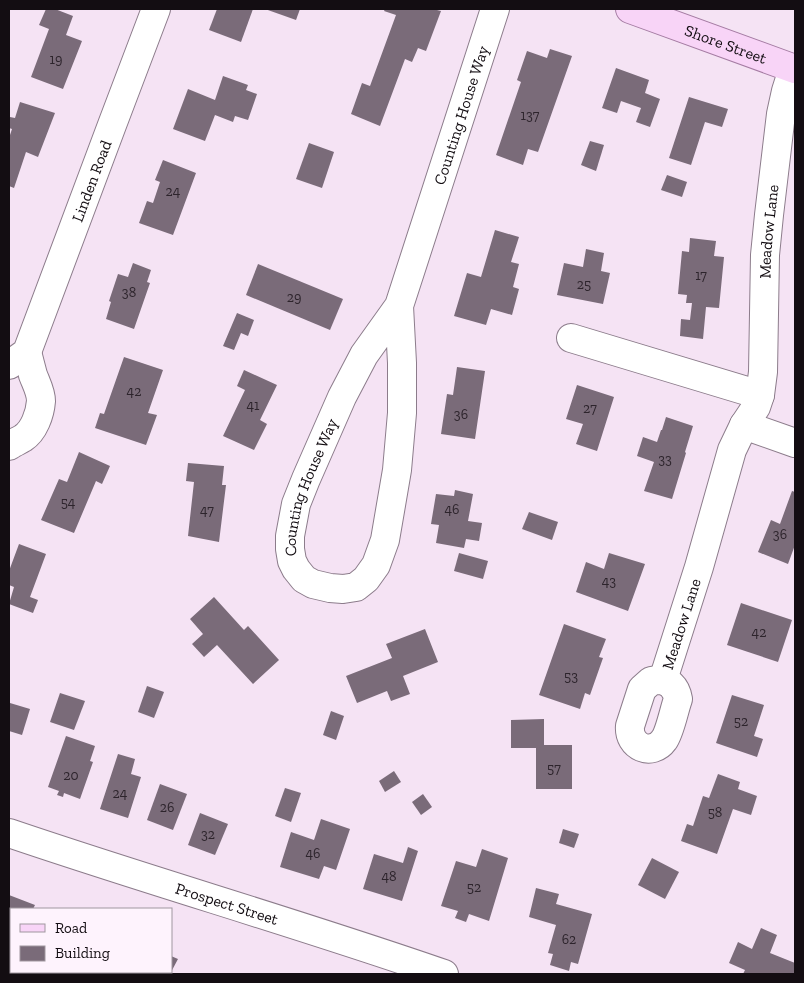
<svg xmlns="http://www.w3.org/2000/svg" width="804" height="983" font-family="'Zilla Slab',serif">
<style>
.building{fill:#7a6b79}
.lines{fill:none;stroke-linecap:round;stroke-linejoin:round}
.minor-casing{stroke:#8c7c8b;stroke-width:30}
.major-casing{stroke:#a57ca3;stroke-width:30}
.minor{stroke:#fff;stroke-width:28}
.major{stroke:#f8d4f7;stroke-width:28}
.labels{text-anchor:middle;stroke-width:4.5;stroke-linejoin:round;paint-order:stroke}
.number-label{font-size:14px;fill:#2d242c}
.street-label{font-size:16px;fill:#130d12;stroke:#fef3fd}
</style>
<rect width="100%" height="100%" fill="#f5e3f4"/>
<g class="building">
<path d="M 46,9 L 55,9 L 73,16 L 66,35 L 82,41 L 63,89 L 31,77 L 49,29 L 39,25 Z"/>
<path d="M 217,9 L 253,9 L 241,42 L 209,30 Z"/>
<path d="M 265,9 L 300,9 L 296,20 Z"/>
<path d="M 385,9 L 437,9 L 437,10 L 441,11 L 426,51 L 418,48 L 412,62 L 405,59 L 380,126 L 351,114 L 362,83 L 370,86 L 396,15 L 384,11 Z"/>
<path d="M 550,49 L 572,56 L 538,152 L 528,149 L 523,165 L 496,155 L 521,82 L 517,80 L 527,51 L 547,58 Z"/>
<path d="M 616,68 L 649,80 L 645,93 L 660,99 L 650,127 L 636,122 L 641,108 L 621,101 L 617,113 L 602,108 Z"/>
<path d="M 223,76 L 248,85 L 246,90 L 257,94 L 248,120 L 235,116 L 233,122 L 215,115 L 205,141 L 173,129 L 188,89 L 215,100 Z"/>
<path d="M 689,97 L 728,109 L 722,127 L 705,122 L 691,165 L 669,158 Z"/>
<path d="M 20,102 L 55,113 L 38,157 L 26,152 L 14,188 L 9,186 L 9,138 L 12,129 L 9,128 L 9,122 L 10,117 L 15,118 Z"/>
<path d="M 590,141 L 604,145 L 596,171 L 581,165 Z"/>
<path d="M 309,143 L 334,152 L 322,188 L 296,179 Z"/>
<path d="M 163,160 L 196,173 L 173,235 L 139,223 L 147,201 L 153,203 L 160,182 L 155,180 Z"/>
<path d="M 667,175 L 687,182 L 682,197 L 661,190 Z"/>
<path d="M 495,230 L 519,237 L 511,262 L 519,264 L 513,287 L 519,289 L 512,315 L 491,309 L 486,325 L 454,316 L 467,273 L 481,277 Z"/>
<path d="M 690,238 L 716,241 L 714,256 L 724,257 L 719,308 L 706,307 L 703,339 L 680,336 L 681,319 L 690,320 L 692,303 L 686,303 L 687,295 L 678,294 L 682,251 L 689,252 Z"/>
<path d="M 586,249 L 604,253 L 601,271 L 610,273 L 603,304 L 557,295 L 564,263 L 583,267 Z"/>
<path d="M 133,263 L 151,270 L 147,282 L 150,283 L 134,329 L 106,319 L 111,302 L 109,301 L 118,274 L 128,277 Z"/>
<path d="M 258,264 L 343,299 L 330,330 L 246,295 Z"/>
<path d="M 237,313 L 254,320 L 248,336 L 241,333 L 234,350 L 223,346 Z"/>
<path d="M 124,357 L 163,370 L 148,413 L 157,415 L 146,445 L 95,428 L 100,413 L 104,414 Z"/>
<path d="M 457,367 L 485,371 L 475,439 L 441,434 L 447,394 L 453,395 Z"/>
<path d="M 244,370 L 277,385 L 260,420 L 267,424 L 254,450 L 223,436 L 245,390 L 237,386 Z"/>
<path d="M 577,385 L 614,397 L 597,451 L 576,444 L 583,424 L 566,419 Z"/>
<path d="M 666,417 L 693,426 L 685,452 L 686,453 L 672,499 L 644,491 L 654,462 L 637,456 L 643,437 L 657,442 L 661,430 L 662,430 Z"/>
<path d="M 79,452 L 110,466 L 102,484 L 96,481 L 74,533 L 41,520 L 59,479 L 67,482 Z"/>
<path d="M 188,463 L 224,466 L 222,485 L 226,485 L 219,542 L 188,536 L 194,482 L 186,481 Z"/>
<path d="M 455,490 L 473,494 L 468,521 L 482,523 L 479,541 L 466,539 L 464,548 L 436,543 L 439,525 L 431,524 L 436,494 L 454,496 Z"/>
<path d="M 792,491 L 795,492 L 795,545 L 788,564 L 758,552 L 771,520 L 780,524 Z"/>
<path d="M 529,512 L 558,522 L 552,540 L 522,529 Z"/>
<path d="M 19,544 L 46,554 L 30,597 L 38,600 L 33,613 L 9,604 L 14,587 L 9,585 L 9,571 Z"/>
<path d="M 459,553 L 488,561 L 483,579 L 454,571 Z"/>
<path d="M 609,553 L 645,564 L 628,611 L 576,592 L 586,562 L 604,569 Z"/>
<path d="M 214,597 L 244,630 L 248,626 L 279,660 L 253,684 L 217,645 L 204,657 L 192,644 L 203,634 L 190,619 Z"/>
<path d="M 741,603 L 792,620 L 778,662 L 727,645 Z"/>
<path d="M 564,624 L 606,639 L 599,657 L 603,658 L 590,695 L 585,693 L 580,709 L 539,695 Z"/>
<path d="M 425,629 L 438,662 L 403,676 L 410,694 L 391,701 L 387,691 L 357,703 L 346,676 L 392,658 L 386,644 Z"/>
<path d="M 147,686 L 164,692 L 154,718 L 138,712 Z"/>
<path d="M 60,693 L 85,701 L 74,730 L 50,722 Z"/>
<path d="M 732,695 L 764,705 L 754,736 L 763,739 L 757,757 L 716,743 Z"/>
<path d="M 10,703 L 30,709 L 22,735 L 9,731 L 9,707 Z"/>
<path d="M 331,711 L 344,716 L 336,740 L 323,735 Z"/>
<path d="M 544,719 L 544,745 L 572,745 L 572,789 L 536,789 L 536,748 L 511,748 L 511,720 Z"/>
<path d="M 66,736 L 95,746 L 90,761 L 93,762 L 80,799 L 64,793 L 63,797 L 57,795 L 59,791 L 48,787 Z"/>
<path d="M 118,754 L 135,759 L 131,774 L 141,777 L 128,818 L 100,809 Z"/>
<path d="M 394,771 L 401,782 L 385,792 L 379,781 Z"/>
<path d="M 718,774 L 740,782 L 738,789 L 757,796 L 751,815 L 733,809 L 717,854 L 681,841 L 687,824 L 693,826 L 703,796 L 709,798 Z"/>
<path d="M 160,784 L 187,794 L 173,830 L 147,820 Z"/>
<path d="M 285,788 L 301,793 L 291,822 L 275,816 Z"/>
<path d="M 423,794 L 432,807 L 421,815 L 412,802 Z"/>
<path d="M 200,813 L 228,824 L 215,855 L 188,845 Z"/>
<path d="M 321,819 L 350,829 L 336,870 L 324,866 L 319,879 L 280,867 L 291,832 L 314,840 Z"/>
<path d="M 563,829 L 579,834 L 574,848 L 559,843 Z"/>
<path d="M 408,847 L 418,851 L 402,901 L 363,889 L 374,854 L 403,863 Z"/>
<path d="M 482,849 L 508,858 L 489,921 L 469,914 L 466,922 L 455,918 L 458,911 L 441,906 L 456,861 L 476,867 Z"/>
<path d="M 652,858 L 679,872 L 665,899 L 638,885 Z"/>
<path d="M 536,888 L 559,894 L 556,904 L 592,914 L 578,964 L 571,962 L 569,971 L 550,965 L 553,954 L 548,953 L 556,925 L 529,917 Z"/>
<path d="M 9,895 L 35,905 L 33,909 L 11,909 L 11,931 L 9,930 Z"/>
<path d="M 761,928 L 777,935 L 770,953 L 795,963 L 795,974 L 743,974 L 745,970 L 729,963 L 738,942 L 752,949 Z"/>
<path d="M 171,956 L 178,959 L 170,974 L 151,974 L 148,973 L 147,974 L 101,974 L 102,972 L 171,972 Z"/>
</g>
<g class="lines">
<g class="minor-casing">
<g id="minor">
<path id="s1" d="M 399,306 L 402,363 L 402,413 L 397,470 L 385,540 L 376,565 L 366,579 L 356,587 L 343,589 L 330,588 L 313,584 L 304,579 L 296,569 L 292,561 L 290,549 L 290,536 L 296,504 L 306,479 L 342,397 L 364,355 L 399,306 L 495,9"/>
<path d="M 571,338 L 760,395"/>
<path id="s2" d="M 9,365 L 27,352 L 112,125 L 156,9"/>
<path d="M 744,425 L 795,443"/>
<path d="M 9,446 C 13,443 18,441 23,438 C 34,431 40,414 41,401 C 41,392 36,383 33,375 C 31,367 29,360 27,352"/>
<path d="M 657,680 C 669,680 676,687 678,699 C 674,710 670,732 664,740 C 652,757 628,747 630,726 L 642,689 L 651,681 Z"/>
<path id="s3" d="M 663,680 L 699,567 L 732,450 L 744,425 L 756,407 L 760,395 L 763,372 L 765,255 L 769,215 L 781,114 L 786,91 L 793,69"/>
<path id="s4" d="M 9,833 C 153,882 300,924 444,974"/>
</g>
</g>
<g class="major-casing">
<g id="major">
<path id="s5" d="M 630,9 L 795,69"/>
</g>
</g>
<use href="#minor" class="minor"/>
<use href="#major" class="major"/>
</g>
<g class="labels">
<g class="number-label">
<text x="56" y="64">19</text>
<text x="530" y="120">137</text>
<text x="173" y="196">24</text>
<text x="701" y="280">17</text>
<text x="584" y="289">25</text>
<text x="129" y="297">38</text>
<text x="294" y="302">29</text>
<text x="134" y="396">42</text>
<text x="253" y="410">41</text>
<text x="590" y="413">27</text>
<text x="461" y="419">36</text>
<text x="665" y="464">33</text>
<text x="68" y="507">54</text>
<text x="452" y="514">46</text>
<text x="207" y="515">47</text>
<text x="780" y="539">36</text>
<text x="609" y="586">43</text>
<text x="759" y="637">42</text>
<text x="571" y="681">53</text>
<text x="741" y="726">52</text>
<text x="554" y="773">57</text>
<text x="71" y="780">20</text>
<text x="120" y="798">24</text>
<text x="167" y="812">26</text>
<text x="715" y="817">58</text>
<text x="208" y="839">32</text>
<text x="313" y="858">46</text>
<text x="389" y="881">48</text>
<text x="474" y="892">52</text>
<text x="569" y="944">62</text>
</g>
<g class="street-label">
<text dy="6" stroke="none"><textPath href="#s5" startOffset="102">Shore Street</textPath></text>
<text dy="6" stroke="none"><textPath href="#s1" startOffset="850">Counting House Way</textPath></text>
<text dy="6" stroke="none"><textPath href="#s2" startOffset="205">Linden Road</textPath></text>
<text dy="6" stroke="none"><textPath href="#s3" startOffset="466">Meadow Lane</textPath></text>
<text dy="6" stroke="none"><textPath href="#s1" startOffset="445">Counting House Way</textPath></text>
<text dy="6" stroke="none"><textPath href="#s3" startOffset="59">Meadow Lane</textPath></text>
<text dy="6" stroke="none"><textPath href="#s4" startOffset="229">Prospect Street</textPath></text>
</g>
</g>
<rect width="804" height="983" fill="none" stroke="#130d12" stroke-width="20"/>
<rect x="10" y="908" width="162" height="65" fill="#fef3fd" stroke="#a0979f"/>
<rect x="20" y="924" width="25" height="8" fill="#f8d4f7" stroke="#a0979f"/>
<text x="55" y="933" font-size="15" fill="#130d12">Road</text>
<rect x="20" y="946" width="25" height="15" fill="#7a6b79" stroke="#a0979f"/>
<text x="55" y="958" font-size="15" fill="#130d12">Building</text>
</svg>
